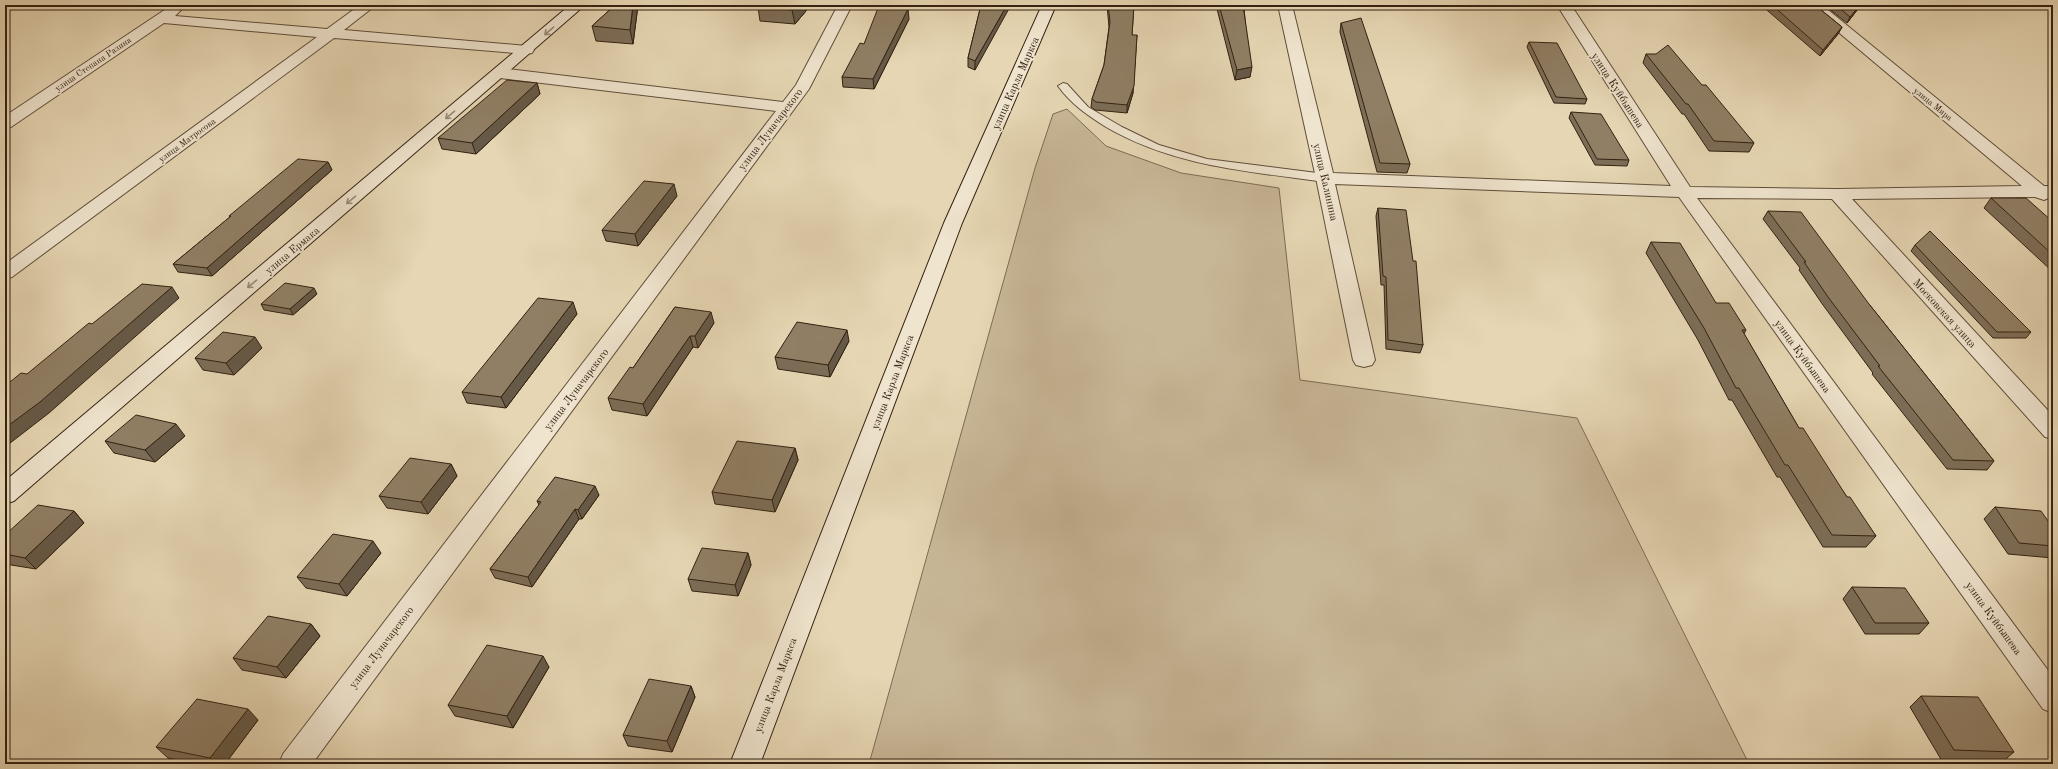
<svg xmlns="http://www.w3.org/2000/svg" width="2058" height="769" font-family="'Old Standard TT',serif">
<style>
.green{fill:#c8b797;stroke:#7e6c54}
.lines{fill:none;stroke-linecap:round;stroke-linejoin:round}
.lane-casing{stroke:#604e3a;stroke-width:2}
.street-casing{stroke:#604e3a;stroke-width:2}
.secondary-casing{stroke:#332111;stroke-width:2}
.lane{fill:#efe4ce;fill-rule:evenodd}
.street{fill:#efe4ce;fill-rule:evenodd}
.secondary{fill:#efe4ce;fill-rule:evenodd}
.wall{fill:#7c6d57;stroke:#332111}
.shaded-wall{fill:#655947;stroke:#332111}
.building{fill:#907f65;stroke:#332111}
.oneway{stroke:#9a8c79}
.labels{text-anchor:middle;stroke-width:3.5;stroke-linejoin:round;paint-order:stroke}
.far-street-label{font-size:9px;fill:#332111;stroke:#efe4ce}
.street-label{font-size:11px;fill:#332111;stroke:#efe4ce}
</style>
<rect width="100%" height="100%" fill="#e6d6b3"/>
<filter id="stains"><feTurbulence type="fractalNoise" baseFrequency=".005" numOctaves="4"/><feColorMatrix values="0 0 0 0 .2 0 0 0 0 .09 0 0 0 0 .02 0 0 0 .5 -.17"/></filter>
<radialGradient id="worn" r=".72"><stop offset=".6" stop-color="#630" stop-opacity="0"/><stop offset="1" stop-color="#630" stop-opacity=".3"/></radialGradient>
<path class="green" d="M 1067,109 L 1106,146 L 1181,173 L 1279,188 L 1300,380 L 1577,418 L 1749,764 L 869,764 L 1035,168 L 1053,114 Z"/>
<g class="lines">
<g class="lane-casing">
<path id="lane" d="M 1063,83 L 1067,84 L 1088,107 L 1122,127 L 1159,145 L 1207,159 L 1325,174 L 1331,178 L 1325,182 C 1248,171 1175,167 1106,127 C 1087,115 1071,104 1058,86 Z"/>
</g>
<g class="street-casing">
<g id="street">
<path d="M 360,5 L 376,5 L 344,30 L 527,46 L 532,47 L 534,50 L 532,53 L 527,54 L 334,38 L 12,277 L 5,279 L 5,264 L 317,37 L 164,23 L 11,127 L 5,128 L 5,116 L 169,7 L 179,7 L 181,10 L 175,16 L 327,29 Z"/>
<path d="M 838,5 L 852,5 L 809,89 L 312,764 L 279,764 L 283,754 L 776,111 L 500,78 L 495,76 L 492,73 L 495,70 L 500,68 L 783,102 L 796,85 Z"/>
<path d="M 1278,5 L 1292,5 L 1333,173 L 1671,186 L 1557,5 L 1571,5 L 1690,187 L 1837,189 L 2022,186 L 1806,5 L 1822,5 L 2044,186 L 2053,186 L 2053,196 L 2044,200 L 2035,197 L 1852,199 L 2053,416 L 2053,439 L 2045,437 L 1832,199 L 1697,198 L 2053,677 L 2053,713 L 2043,709 L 1679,197 L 1335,184 L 1375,360 L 1372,365 L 1364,367 L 1356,365 L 1353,360 L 1316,178 Z"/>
</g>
</g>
<g class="secondary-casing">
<g id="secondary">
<path d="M 570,5 L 585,5 L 14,501 L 5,504 L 5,481 Z"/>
<path d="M 1042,5 L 1056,5 L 962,223 L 760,764 L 730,764 L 944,223 Z"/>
</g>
</g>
<use href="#lane" class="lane"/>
<use href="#street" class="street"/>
<use href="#secondary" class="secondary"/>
</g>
<g class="wall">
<path d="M 615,5 L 638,5 L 633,44 L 596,41 L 592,26 Z"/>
<path d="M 759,5 L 811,5 L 795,24 L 760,21 L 758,7 Z"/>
<path d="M 981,5 L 975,70 L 968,67 L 968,58 Z"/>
<path d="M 1107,5 L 1134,5 L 1132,35 L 1133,93 L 1127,113 L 1095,110 L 1091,107 L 1092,99 L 1104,65 L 1109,27 Z"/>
<path d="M 1216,5 L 1252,5 L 1251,8 L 1244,8 L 1250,77 L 1235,80 Z"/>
<path d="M 1761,5 L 1815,5 L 1842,27 L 1838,34 L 1820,56 Z"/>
<path d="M 1824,5 L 1861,5 L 1847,23 Z"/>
<path d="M 909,19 L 874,89 L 843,87 L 842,77 L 864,44 Z"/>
<path d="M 1341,23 L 1410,164 L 1407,173 L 1377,172 L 1340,32 Z"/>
<path d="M 1529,42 L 1587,99 L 1585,104 L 1554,103 L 1527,47 Z"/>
<path d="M 1646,54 L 1702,85 L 1754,143 L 1749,152 L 1709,151 L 1684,114 L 1682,114 L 1643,63 Z"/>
<path d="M 537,83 L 540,94 L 476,154 L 442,149 L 438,138 Z"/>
<path d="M 1571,112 L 1629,160 L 1627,166 L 1595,165 L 1569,118 Z"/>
<path d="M 328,162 L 332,170 L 212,276 L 178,272 L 173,264 L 230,217 L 229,216 Z"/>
<path d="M 677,196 L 638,246 L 606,241 L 602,230 Z"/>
<path d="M 1991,198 L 2053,222 L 2053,272 L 1984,208 Z"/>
<path d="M 1378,208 L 1423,345 L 1420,353 L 1386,349 L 1384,285 L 1381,285 L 1376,216 Z"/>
<path d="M 1768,211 L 1869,304 L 1994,461 L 1987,470 L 1947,469 L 1872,374 L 1873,373 L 1823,305 L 1799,270 L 1800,268 L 1763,219 Z"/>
<path d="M 1651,242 L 1716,303 L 1746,330 L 1744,334 L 1799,428 L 1847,497 L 1876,536 L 1866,547 L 1823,547 L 1780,477 L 1777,477 L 1732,400 L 1729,400 L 1698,340 L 1646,253 Z"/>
<path d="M 1915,245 L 2031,332 L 2026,338 L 1993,338 L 1911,251 Z"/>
<path d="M 317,294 L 293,315 L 264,310 L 261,304 Z"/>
<path d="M 675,307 L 714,323 L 698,348 L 693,347 L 647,416 L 612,410 L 608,398 L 633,368 Z"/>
<path d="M 577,314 L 506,408 L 467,403 L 462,392 Z"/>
<path d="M 849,341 L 830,377 L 778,369 L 775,357 Z"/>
<path d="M 262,348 L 234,375 L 203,370 L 195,358 Z"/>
<path d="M 185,436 L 155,462 L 114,453 L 105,441 Z"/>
<path d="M 795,448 L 798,460 L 775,512 L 715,504 L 712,492 Z"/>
<path d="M 451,464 L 457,476 L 428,514 L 387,508 L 379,496 Z"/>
<path d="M 599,495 L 582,519 L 579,519 L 532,587 L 495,578 L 490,569 L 539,505 L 537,501 Z"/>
<path d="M 1995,507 L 2053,528 L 2053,558 L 2008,554 L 1984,519 Z"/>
<path d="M 74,511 L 84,523 L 36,569 L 5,564 L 5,535 Z"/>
<path d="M 381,553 L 347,596 L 306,588 L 297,577 Z"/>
<path d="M 748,553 L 751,565 L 738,596 L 692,591 L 688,579 Z"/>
<path d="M 1852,587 L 1929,623 L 1919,634 L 1865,634 L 1843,599 Z"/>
<path d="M 311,624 L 320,636 L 286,678 L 242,670 L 233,658 Z"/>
<path d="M 549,667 L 513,728 L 455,716 L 448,705 Z"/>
<path d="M 691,686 L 695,697 L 672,752 L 628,746 L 623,735 Z"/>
<path d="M 1921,696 L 2014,752 L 2001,763 L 1942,761 L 1910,707 Z"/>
<path d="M 258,720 L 225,764 L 195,764 L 168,758 L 156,747 Z"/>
</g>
<g class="shaded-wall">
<path d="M 633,5 L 638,5 L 633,44 L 630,30 Z"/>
<path d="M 796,5 L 811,5 L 795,24 L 792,10 Z"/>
<path d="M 1007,5 L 1011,5 L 975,70 L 975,61 Z"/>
<path d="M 1860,5 L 1861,5 L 1847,23 L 1850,17 Z"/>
<path d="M 908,9 L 909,19 L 874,89 L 873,79 Z"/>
<path d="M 1842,27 L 1838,34 L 1820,56 L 1823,50 Z"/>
<path d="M 1137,35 L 1133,93 L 1127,113 L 1127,105 Z"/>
<path d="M 1252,67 L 1250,77 L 1235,80 L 1237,70 Z"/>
<path d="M 537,83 L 540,94 L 476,154 L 472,143 Z"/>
<path d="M 328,162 L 332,170 L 212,276 L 207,268 Z"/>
<path d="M 674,184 L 677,196 L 638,246 L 635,234 Z"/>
<path d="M 172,287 L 179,298 L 49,413 L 5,447 L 5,428 Z"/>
<path d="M 314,288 L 317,294 L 293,315 L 290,309 Z"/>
<path d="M 573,302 L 577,314 L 506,408 L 501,397 Z"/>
<path d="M 711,312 L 714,323 L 698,348 L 695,336 Z"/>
<path d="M 847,330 L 849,341 L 830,377 L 828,365 Z"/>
<path d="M 690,336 L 693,347 L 647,416 L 643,404 Z"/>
<path d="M 255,337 L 262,348 L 234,375 L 226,363 Z"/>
<path d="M 176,424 L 185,436 L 155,462 L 145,450 Z"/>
<path d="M 795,448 L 798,460 L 775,512 L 772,500 Z"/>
<path d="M 451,464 L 457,476 L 428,514 L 421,502 Z"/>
<path d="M 595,486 L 599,495 L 582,519 L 578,510 Z"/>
<path d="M 575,509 L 579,519 L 532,587 L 528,577 Z"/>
<path d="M 74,511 L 84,523 L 36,569 L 25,558 Z"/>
<path d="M 373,541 L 381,553 L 347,596 L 339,584 Z"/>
<path d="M 748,553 L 751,565 L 738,596 L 735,585 Z"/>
<path d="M 311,624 L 320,636 L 286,678 L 277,667 Z"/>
<path d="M 543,656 L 549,667 L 513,728 L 507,716 Z"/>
<path d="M 691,686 L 695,697 L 672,752 L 667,741 Z"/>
<path d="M 248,709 L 258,720 L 225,764 L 216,764 L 210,758 Z"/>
</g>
<g class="building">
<path d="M 615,5 L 633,5 L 630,30 L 592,26 Z"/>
<path d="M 759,5 L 796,5 L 792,10 L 758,7 Z"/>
<path d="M 981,5 L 1007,5 L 975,61 L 968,58 Z"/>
<path d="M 1108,5 L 1134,5 L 1132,35 L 1137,35 L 1134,86 L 1127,105 L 1096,102 L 1092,99 L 1104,65 L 1110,22 Z"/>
<path d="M 1219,5 L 1243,5 L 1252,67 L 1237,70 Z"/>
<path d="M 1772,5 L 1815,5 L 1842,27 L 1823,50 Z"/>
<path d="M 1836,5 L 1860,5 L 1850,17 Z"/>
<path d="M 878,8 L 908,9 L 873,79 L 842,77 L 860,43 L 864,44 Z"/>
<path d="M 1361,18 L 1410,164 L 1380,163 L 1341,23 Z"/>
<path d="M 1529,42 L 1557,43 L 1587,99 L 1556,97 Z"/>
<path d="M 1668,45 L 1702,85 L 1706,85 L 1754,143 L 1714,141 L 1688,104 L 1686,104 L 1646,54 L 1656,54 Z"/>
<path d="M 507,80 L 537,83 L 472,143 L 438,138 Z"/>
<path d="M 1571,112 L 1601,114 L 1629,160 L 1597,159 Z"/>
<path d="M 298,159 L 328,162 L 207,268 L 173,264 L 231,216 L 229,216 Z"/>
<path d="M 644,181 L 674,184 L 635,234 L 602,230 Z"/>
<path d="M 1991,198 L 2026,198 L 2053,222 L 2053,255 Z"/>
<path d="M 1378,208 L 1406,210 L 1413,261 L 1416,261 L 1423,345 L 1388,340 L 1386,277 L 1383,276 Z"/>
<path d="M 1768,211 L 1801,212 L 1869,304 L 1994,461 L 1953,460 L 1878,366 L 1880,366 L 1828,297 L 1804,262 L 1806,262 Z"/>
<path d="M 1930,231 L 2031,332 L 1997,332 L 1915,245 Z"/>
<path d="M 1651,242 L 1680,243 L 1716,303 L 1729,303 L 1746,330 L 1742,330 L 1799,428 L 1803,428 L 1847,497 L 1850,497 L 1876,536 L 1832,535 L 1788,465 L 1785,465 L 1739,388 L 1736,388 L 1704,328 Z"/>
<path d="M 285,283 L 314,288 L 290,309 L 261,304 Z"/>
<path d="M 142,284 L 172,287 L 40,402 L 5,428 L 5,386 L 21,373 L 27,374 L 89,323 L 92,324 Z"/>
<path d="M 538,298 L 573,302 L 501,397 L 462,392 Z"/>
<path d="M 675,307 L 711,312 L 695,336 L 690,336 L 643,404 L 608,398 L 630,367 L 633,368 Z"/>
<path d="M 797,322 L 847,330 L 828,365 L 775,357 Z"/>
<path d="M 223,332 L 255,337 L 226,363 L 195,358 Z"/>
<path d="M 136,415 L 176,424 L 145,450 L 105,441 Z"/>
<path d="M 737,441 L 795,448 L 772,500 L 712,492 Z"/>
<path d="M 410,458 L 451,464 L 421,502 L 379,496 Z"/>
<path d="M 555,477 L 595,486 L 578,510 L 575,509 L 528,577 L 490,569 L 541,502 L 537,501 Z"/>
<path d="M 38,505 L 74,511 L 25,558 L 5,554 L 5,535 Z"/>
<path d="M 1995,507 L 2041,511 L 2053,528 L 2053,546 L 2019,543 Z"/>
<path d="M 333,534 L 373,541 L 339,584 L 297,577 Z"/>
<path d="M 702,548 L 748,553 L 735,585 L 688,579 Z"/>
<path d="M 1852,587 L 1905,588 L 1929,623 L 1875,623 Z"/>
<path d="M 268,616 L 311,624 L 277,667 L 233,658 Z"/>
<path d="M 487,645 L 543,656 L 507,716 L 448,705 Z"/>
<path d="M 649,679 L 691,686 L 667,741 L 623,735 Z"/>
<path d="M 1921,696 L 1978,697 L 2014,752 L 1954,750 Z"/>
<path d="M 197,699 L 248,709 L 210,758 L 156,747 Z"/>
</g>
<defs><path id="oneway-shaft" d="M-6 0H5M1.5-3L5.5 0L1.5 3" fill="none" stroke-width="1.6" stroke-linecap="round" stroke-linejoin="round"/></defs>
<g class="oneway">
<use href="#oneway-shaft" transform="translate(549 31) rotate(139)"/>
<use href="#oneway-shaft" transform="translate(450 115) rotate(140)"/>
<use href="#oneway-shaft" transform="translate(351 200) rotate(140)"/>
<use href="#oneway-shaft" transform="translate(252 284) rotate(140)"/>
</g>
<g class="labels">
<g class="far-street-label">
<text transform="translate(93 64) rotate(-34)" y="3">улица Степана Разина</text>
<text transform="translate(1933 104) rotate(39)" y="3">улица Мира</text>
<text transform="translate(187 140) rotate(-36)" y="3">улица Матросова</text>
</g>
<g class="street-label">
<text transform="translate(1015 83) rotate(-66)" y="4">улица Карла Маркса</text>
<text transform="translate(1618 90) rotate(57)" y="4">улица Куйбышева</text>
<text transform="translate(770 129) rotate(-53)" y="4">улица Луначарского</text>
<text transform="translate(1326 182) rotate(77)" y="4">улица Калинина</text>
<text transform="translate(292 250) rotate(-40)" y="4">улица Ермака</text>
<text transform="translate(1945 313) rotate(48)" y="4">Московская улица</text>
<text transform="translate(1803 356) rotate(54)" y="4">улица Куйбышева</text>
<text transform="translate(892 382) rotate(-69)" y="4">улица Карла Маркса</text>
<text transform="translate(576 389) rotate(-53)" y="4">улица Луначарского</text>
<text transform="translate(1994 618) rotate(54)" y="4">улица Куйбышева</text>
<text transform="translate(381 647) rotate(-53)" y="4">улица Луначарского</text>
<text transform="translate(775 685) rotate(-69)" y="4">улица Карла Маркса</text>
</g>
</g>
<rect width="2058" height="769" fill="none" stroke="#e6d6b3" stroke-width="20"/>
<rect x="6" y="6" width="2046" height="757" fill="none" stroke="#332111" stroke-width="2"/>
<rect x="10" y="10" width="2038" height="749" fill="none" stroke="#332111"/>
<rect width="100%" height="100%" filter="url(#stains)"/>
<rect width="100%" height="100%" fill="url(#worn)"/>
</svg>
